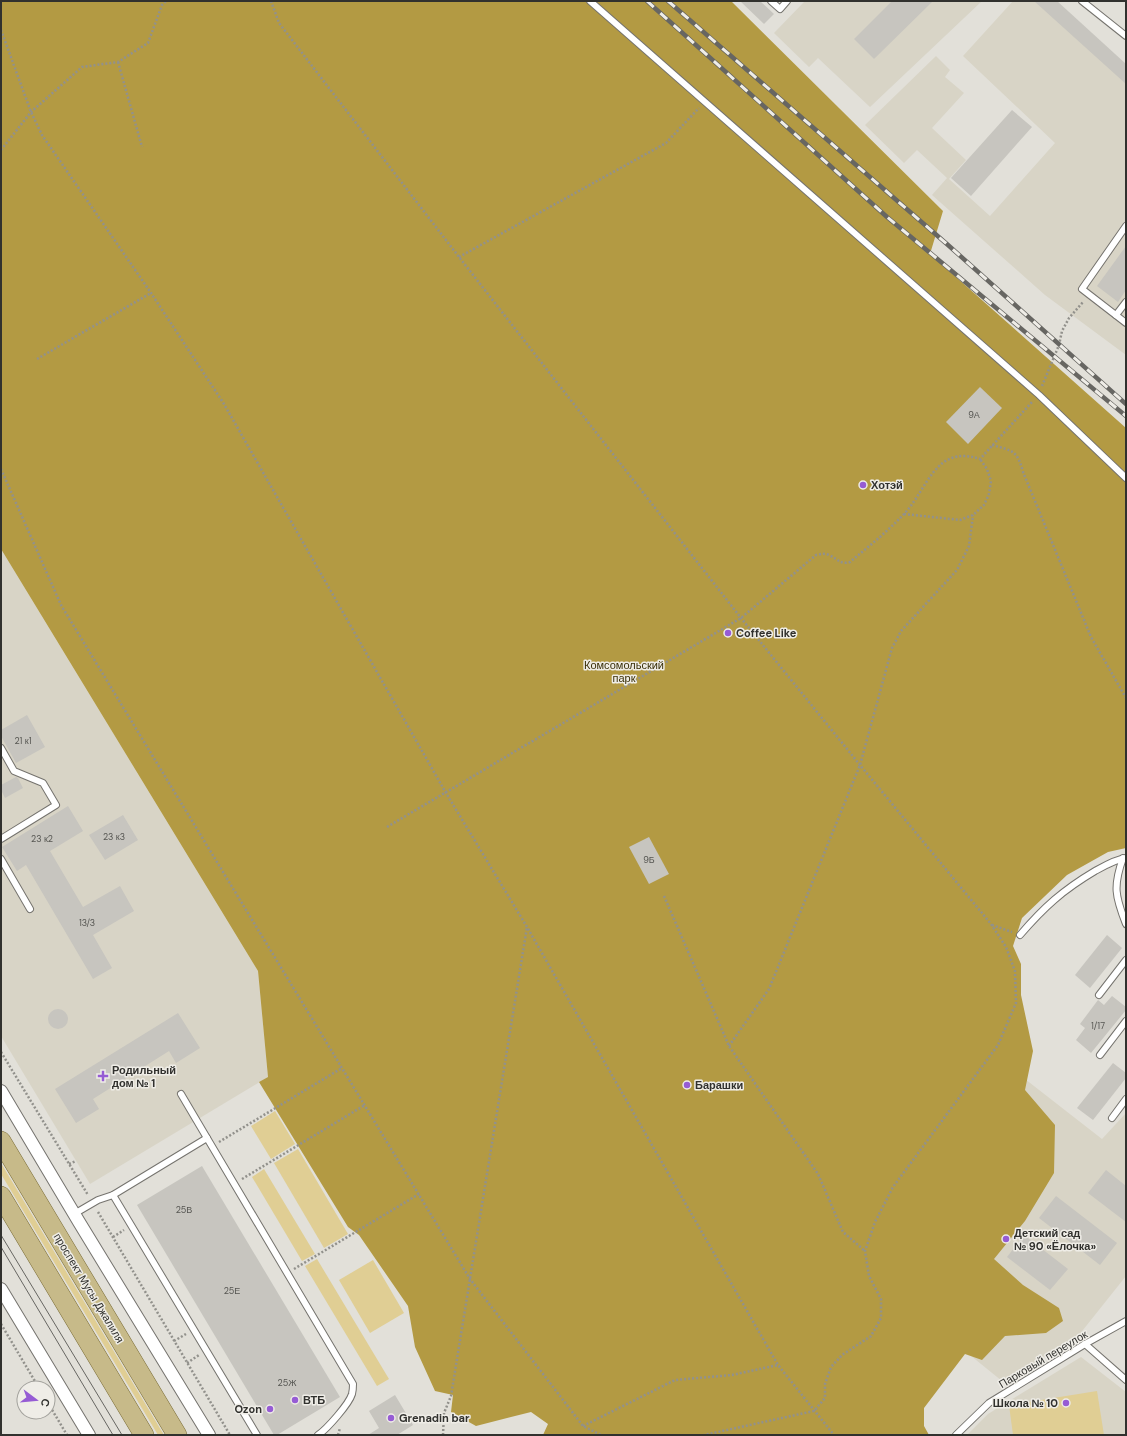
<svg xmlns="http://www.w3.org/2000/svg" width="1127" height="1436" font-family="'DM Sans',sans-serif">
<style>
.built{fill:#d8d4c6}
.green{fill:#e0ce94}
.forest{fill:#b39a43}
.building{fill:#c7c5bf}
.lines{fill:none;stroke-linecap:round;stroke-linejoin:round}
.service-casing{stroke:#75736e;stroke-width:8}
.minor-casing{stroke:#75736e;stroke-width:14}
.primary-casing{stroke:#7a6c36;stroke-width:20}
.path{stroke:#92918c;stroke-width:2.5;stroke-dasharray:2 2;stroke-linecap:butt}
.service{stroke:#fff;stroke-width:6}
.minor{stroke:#fff;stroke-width:12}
.primary{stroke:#c7ba89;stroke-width:19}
.tram{stroke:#676662;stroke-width:1}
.rail-casing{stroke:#676662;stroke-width:4.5}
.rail{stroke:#efede7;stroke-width:3;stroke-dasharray:9;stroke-linecap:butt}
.poi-dot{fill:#965cd4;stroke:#efede7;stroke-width:1.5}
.labels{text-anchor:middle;stroke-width:3;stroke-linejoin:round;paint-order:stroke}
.number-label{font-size:9px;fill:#565652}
.poi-label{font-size:11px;font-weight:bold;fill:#31312e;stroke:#efede7;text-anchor:start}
.park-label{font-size:11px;fill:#392f07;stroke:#efede7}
.street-label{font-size:11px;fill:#31312e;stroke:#efede7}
</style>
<rect width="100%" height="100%" fill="#e2e0d9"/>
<g class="built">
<path d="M 805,1 L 982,1 L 870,107 L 818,58 L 809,67 L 774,33 Z"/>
<path d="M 1013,1 L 1041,1 L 1126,78 L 1126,355 L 1045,295 L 932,195 L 947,178 L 917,150 L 904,163 L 865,125 L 936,56 L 950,70 L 945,77 L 964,93 L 932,128 L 966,160 L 949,179 L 990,216 L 1055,143 L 963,56 Z"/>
<path d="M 1,549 L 258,971 L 268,1077 L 90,1184 L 1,1036 Z"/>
<path d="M 1007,1065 L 1102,1139 L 1126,1113 L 1126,1276 L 1075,1340 L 1002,1381 L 876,1279 Z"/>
<path d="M 1081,1357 L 1126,1392 L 1126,1435 L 967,1435 L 988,1414 Z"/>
</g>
<g class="green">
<path d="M 275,1111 L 295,1144 L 271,1159 L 251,1126 Z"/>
<path d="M 298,1149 L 348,1234 L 324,1248 L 274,1163 Z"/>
<path d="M 1,1163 L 164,1435 L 158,1435 L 1,1174 Z"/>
<path d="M 264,1169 L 315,1254 L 302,1261 L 252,1177 Z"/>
<path d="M 317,1259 L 389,1379 L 377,1386 L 305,1266 Z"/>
<path d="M 373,1260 L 404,1313 L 370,1333 L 339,1280 Z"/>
<path d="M 1097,1391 L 1104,1435 L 1013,1435 L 1009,1405 Z"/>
</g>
<path class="forest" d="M 1,1 L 731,1 L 943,211 L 930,254 L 1126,428 L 1126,848 L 1108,852 L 1067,875 L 1022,918 L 1013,946 L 1021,964 L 1021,995 L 1033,1051 L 1025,1090 L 1055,1125 L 1054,1173 L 1025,1221 L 994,1259 L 1023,1285 L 1059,1308 L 1063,1321 L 1046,1333 L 1005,1336 L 982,1360 L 965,1354 L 924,1408 L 924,1426 L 929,1435 L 543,1435 L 548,1424 L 531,1412 L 476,1426 L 451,1412 L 453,1395 L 435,1391 L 415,1347 L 408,1306 L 359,1235 L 348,1227 L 259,1082 L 268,1077 L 258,971 L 1,549 Z"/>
<g class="building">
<path d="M 740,1 L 760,1 L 774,14 L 764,24 Z"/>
<path d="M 892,1 L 933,1 L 874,59 L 854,39 Z"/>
<path d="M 1034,1 L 1057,1 L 1126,64 L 1126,84 Z"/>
<path d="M 1012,110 L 1032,127 L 971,196 L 951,178 Z"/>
<path d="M 1126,246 L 1126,290 L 1118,302 L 1097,286 Z"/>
<path d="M 980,387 L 1002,408 L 968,444 L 946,422 Z"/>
<path d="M 27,715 L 45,747 L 16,763 L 1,736 L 1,730 Z"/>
<path d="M 16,777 L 18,778 L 23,788 L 5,798 L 1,790 L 1,785 Z"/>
<path d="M 68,806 L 83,831 L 50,851 L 83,907 L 120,886 L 134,911 L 93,935 L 112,968 L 93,979 L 26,865 L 17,871 L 2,847 Z"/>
<path d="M 123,815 L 138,840 L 105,860 L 89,835 Z"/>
<path d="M 649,837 L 669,874 L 649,884 L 629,847 Z"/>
<path d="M 1107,935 L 1122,948 L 1090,988 L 1075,975 Z"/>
<path d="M 1112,996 L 1126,1007 L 1126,1010 L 1091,1053 L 1076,1040 L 1085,1028 L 1080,1024 L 1098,1000 L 1104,1005 Z"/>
<circle cx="58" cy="1019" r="10"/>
<path d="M 178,1013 L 200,1048 L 176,1063 L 169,1051 L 93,1099 L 99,1109 L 76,1123 L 55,1089 Z"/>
<path d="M 1113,1063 L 1126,1073 L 1126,1078 L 1093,1120 L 1077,1108 Z"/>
<path d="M 202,1166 L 340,1397 L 277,1435 L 274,1435 L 137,1205 Z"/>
<path d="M 1106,1170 L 1126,1186 L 1126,1222 L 1088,1193 Z"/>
<path d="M 1056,1196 L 1117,1243 L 1100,1265 L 1039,1218 Z"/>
<path d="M 1024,1235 L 1068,1269 L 1050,1290 L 1007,1257 Z"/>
<path d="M 395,1395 L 413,1425 L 397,1435 L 368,1435 L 379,1428 L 369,1411 Z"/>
</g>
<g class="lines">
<g class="service-casing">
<g id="service">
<path d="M 590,1 L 1039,395 L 1126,478"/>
<path d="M 771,1 L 780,9 L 787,1"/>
<path d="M 1082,1 L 1126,36"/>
<path d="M 1126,226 L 1082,289 L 1126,323"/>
<path d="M 1116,315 L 1126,302"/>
<path d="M 1,748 L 14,771 L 43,783 L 56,805 L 1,839"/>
<path d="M 1123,858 C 1113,886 1115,896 1126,924"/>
<path d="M 1,859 L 30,909"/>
<path d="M 1020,935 C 1044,907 1063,890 1095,871 C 1104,866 1116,859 1126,858"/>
<path d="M 1099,995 L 1126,960"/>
<path d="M 1100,1055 L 1126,1021"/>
<path d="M 181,1094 L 207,1138"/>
<path d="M 1112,1118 L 1126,1099"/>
<path d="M 113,1195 L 257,1435"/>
<path d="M 74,1214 L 98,1200 L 113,1195 L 207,1138 L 353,1384 C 353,1388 353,1390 352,1394 C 349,1404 327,1429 318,1435"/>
<path d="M 1085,1344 L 1126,1380"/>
<path d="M 956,1435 L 989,1403 L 1085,1344 L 1126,1321"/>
</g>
</g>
<g class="minor-casing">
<g id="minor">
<path d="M 1,1091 L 79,1222 L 209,1435"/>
<path d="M 1,1289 L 89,1435"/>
</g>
</g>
<g class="primary-casing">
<g id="primary">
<path d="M 1,1141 L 177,1435"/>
<path d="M 1,1196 L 144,1435"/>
</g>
</g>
<g class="path">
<path d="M 271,1 L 279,23 L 459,257 L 741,618 L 860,765 L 991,924 L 1006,947 L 1015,971 L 1016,1003 L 998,1045 L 893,1187 L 875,1222 L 865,1251 L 869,1276 L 881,1299 L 881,1318 L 871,1336 L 842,1355 L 831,1367 L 825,1384 L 825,1398 L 814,1411 L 704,1435"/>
<path d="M 1,30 L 31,112 L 42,135 L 151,293 L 224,404 L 446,793 L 527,927 L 778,1365 L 834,1435"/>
<path d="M 118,62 L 142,147"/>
<path d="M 1,150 L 31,112 L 82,67 L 118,62 L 148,43 L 162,5 L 166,1"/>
<path d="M 459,257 L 666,143 L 699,108"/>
<path d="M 37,359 L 151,293"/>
<path d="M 1042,386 L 1059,345 L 1062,331 L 1069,318 L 1083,302"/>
<path d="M 992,445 C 1013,451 1017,450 1023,472 L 1091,637 L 1126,698"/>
<path d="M 1,469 L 61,605 L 470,1279 L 583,1426 L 601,1435"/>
<path d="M 904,514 L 960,520 L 973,515 L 984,505 L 989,494 L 991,481 L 987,469 L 980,459"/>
<path d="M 387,827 L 741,618 L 816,555 C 821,554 825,553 829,555 C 838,559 840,565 850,562 C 868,547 887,532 903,515 C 928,490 934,444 980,459 L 1032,402"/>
<path d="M 664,896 L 729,1046 L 818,1174 L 843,1232 L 865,1251"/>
<path d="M 992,925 L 1012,932"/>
<path d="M 729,1046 L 769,989 L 860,765 L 892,648 L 901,631 L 957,570 L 969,546 L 973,515"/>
<path d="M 1,1052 L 88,1195"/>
<path d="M 219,1142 L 342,1068"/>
<path d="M 69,1164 L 76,1161"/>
<path d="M 242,1179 L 365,1105"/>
<path d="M 98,1212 L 230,1435"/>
<path d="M 113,1237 L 124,1230"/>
<path d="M 294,1269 L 419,1194"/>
<path d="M 1,1324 L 39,1388"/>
<path d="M 174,1341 L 186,1334"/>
<path d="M 187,1363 L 199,1355"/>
<path d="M 48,1403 L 67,1435"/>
<path d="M 583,1426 L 675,1380 L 732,1375 L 778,1365"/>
<path d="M 338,1435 L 340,1428"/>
<path d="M 443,1435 L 444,1413 L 451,1396 L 527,927"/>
</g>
<use href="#service" class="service"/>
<use href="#minor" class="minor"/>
<use href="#primary" class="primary"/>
<g class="tram">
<path d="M 1,1235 L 122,1435"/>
<path d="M 1,1247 L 113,1435"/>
</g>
<g class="rail-casing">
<g id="rail">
<path d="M 647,1 L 887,217 L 1126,416"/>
<path d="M 668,1 L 948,245 L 1126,404"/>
</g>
</g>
<use href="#rail" class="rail"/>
</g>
<g class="poi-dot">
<circle cx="863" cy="485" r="4"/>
<circle cx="728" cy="633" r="4"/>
<path d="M101 1070h4v4h4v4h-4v4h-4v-4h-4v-4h4z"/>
<circle cx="687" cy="1085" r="4"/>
<circle cx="1006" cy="1239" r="4"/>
<circle cx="295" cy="1400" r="4"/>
<circle cx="1066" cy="1403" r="4"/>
<circle cx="270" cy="1409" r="4"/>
<circle cx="391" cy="1418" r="4"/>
</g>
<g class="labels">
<g class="number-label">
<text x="974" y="418">9А</text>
<text x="23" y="744">21 к1</text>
<text x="114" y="840">23 к3</text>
<text x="42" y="842">23 к2</text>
<text x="649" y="863">9Б</text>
<text x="87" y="926">13/3</text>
<text x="1098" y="1029">1/17</text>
<text x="184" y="1213">25В</text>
<text x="232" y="1294">25Е</text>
<text x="287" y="1386">25Ж</text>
</g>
<g class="poi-label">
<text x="871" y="489">Хотэй</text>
<text x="736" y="637">Coffee Like</text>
<text x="112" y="1074">Родильный<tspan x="112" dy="13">дом № 1</tspan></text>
<text x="695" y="1089">Барашки</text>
<text x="1014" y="1237">Детский сад<tspan x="1014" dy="13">№ 90 «Ёлочка»</tspan></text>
<text x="303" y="1404">ВТБ</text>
<text x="1058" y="1407" text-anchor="end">Школа № 10</text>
<text x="262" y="1413" text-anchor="end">Ozon</text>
<text x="399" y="1422">Grenadin bar</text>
</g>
<g class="park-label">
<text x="624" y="669">Комсомольский<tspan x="624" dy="13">парк</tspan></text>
</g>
<g class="street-label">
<text transform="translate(89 1288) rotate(59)" y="4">проспект Мусы Джалиля</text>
<text transform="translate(1043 1359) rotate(-31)" y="4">Парковый переулок</text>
</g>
</g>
<rect width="1127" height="1436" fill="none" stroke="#31312e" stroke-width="4"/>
<g transform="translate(36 1400) rotate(106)"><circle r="19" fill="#efede7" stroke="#a3a29d"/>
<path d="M0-3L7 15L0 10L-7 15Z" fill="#965cd4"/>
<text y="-6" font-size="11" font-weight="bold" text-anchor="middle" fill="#31312e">С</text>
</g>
</svg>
